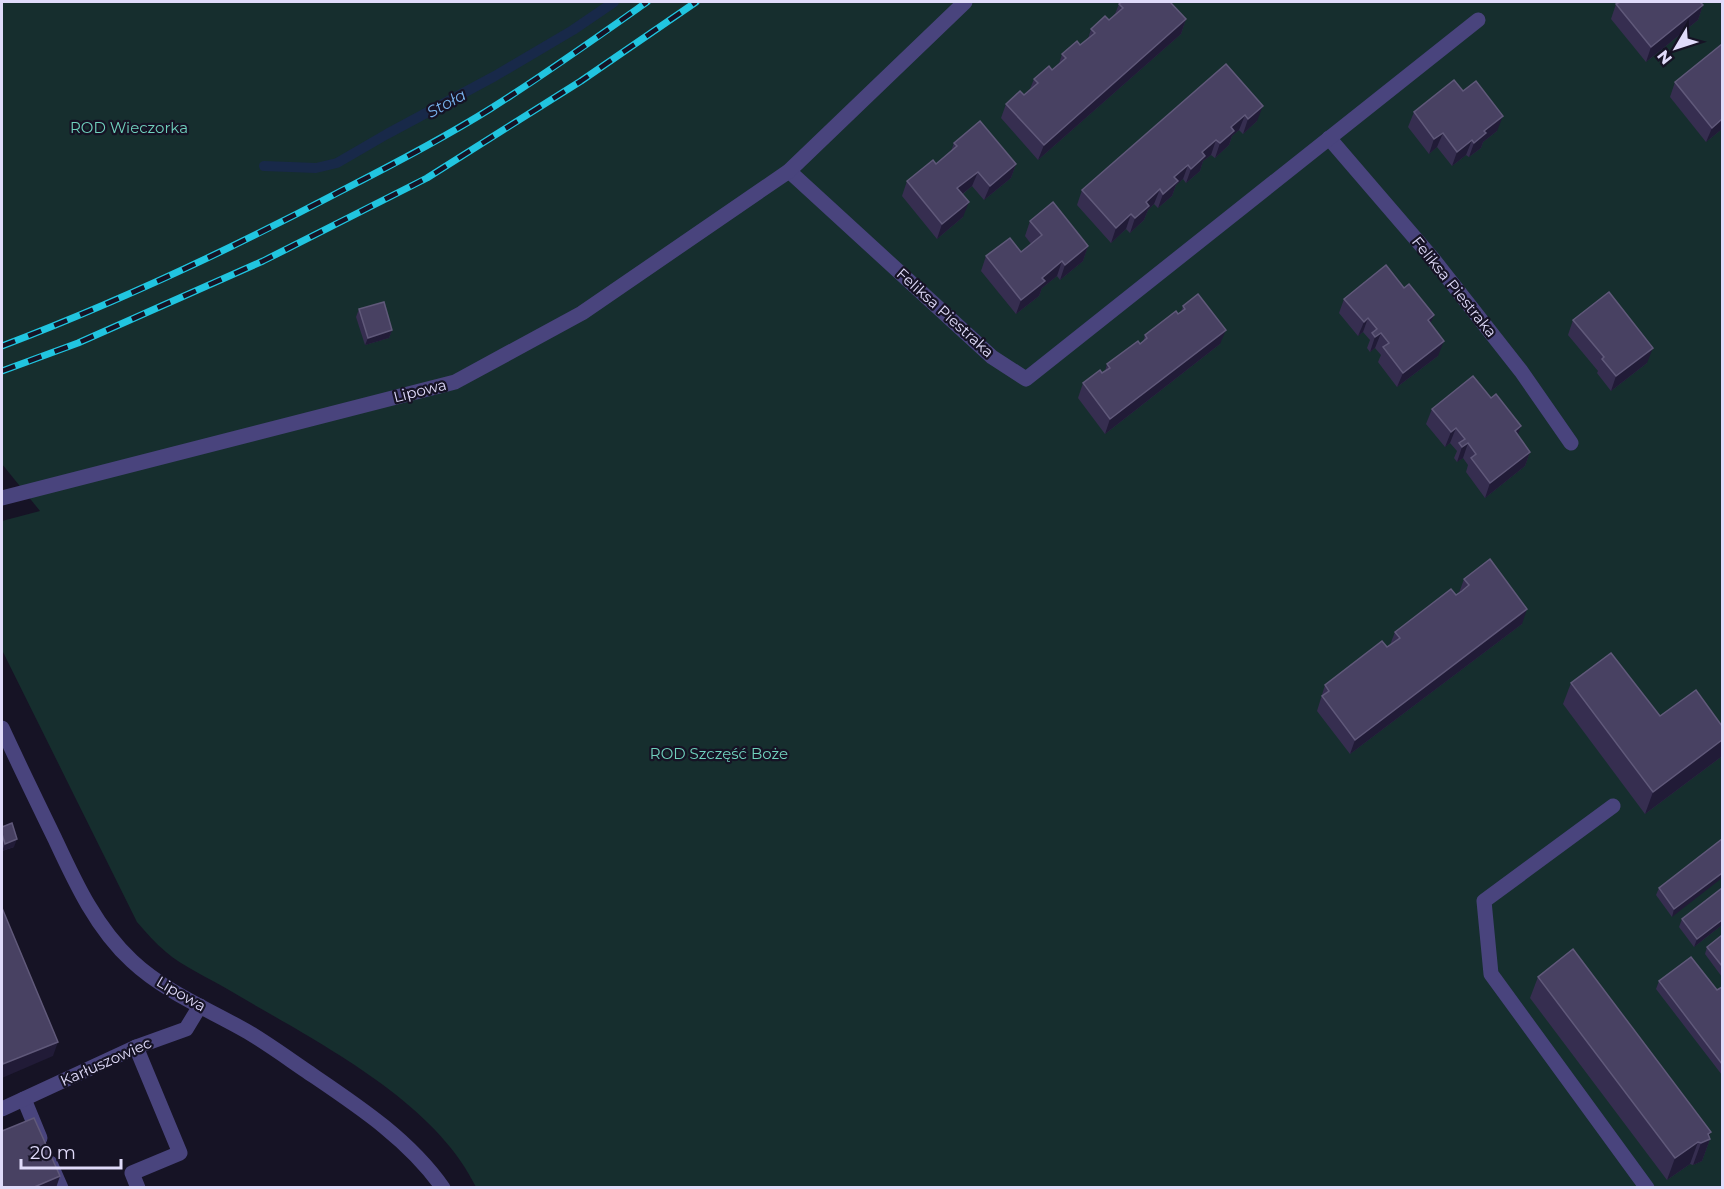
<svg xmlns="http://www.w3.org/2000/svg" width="1724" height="1189" font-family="Montserrat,sans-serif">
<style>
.green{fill:#162e2e}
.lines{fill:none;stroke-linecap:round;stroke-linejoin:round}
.stream{stroke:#182949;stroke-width:10}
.lane{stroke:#49447d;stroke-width:15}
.street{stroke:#49447d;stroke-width:15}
.rail-casing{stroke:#21c5e0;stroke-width:7}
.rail{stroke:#161325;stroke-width:4.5;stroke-dasharray:14;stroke-linecap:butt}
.wall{fill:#362e50}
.shaded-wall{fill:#211b37}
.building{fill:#484162;stroke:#60597a;stroke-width:1.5}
.labels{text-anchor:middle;stroke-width:4.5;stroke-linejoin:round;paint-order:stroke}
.park-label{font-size:15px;fill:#70d1bd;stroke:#161325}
.street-label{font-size:15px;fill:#e0dbfa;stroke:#161325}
.water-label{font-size:16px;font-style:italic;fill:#77b1ec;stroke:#161325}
</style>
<rect width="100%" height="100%" fill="#161325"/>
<path class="green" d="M 2,2 L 1722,2 L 1722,1187 L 476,1187 C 433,1098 311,1039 229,990 C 209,978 182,966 166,952 C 155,943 146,932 137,922 L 2,650 L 2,521 L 40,511 L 2,464 Z"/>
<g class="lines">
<path class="stream" d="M 264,166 L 316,168 L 337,163 L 387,134 L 495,76 L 573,30 L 614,2"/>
<g class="lane">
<path d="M 1613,806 L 1484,901 L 1491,974 L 1647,1188"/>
<path d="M 136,1047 L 180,1153 L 132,1173 L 138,1188"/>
<path d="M 24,1099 L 40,1138"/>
<path d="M 50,1163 L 61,1188"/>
</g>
<g class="street">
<path d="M 1329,138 L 1433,259 L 1521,371 L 1571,443"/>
<path d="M 789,171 L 992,357 L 1026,379 L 1478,20"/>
<path d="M 2,498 L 455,382 L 582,313 L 789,171 L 965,2"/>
<path d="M 2,728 C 19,765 37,802 55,839 C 75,882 96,928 132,961 C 165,992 210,1010 248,1032 C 268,1044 286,1057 305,1070 C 355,1104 408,1138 443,1188"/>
<path d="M 2,1109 L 136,1047 L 186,1029 L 200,1006"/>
</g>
<g class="rail-casing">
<g id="rail">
<path d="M 2,346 C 118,302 229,250 339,192 C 390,166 442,139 490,109 C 544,75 596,38 647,2"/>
<path d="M 2,371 L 78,343 L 263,261 L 427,178 L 581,81 L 696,2"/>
</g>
</g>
<use href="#rail" class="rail"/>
</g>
<g class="wall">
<path d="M 1119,4 L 1186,19 L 1181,34 L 1038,160 L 1001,118 L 1006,104 L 1024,95 L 1030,89 L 1034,79 L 1052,70 L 1059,64 L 1062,54 L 1080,45 L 1088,39 L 1091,29 L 1109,20 L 1115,14 Z"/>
<path d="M 1616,4 L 1703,5 L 1698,20 L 1646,62 L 1611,19 Z"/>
<path d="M 1226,64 L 1257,121 L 1243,134 L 1239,130 L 1232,136 L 1229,145 L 1215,158 L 1211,155 L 1203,161 L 1200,171 L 1186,183 L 1183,179 L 1176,185 L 1172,196 L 1158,208 L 1154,204 L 1148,210 L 1144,220 L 1130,233 L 1126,229 L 1111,243 L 1077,205 L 1082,190 Z"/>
<path d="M 1675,82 L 1722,129 L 1706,142 L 1670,97 Z"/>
<path d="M 1414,112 L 1497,131 L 1483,142 L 1481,148 L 1469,157 L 1466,155 L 1452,166 L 1437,147 L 1429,154 L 1408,127 Z"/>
<path d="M 954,143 L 1016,164 L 1011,178 L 984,200 L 972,186 L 962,195 L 963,217 L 937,239 L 902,196 L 907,181 L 936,164 L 951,151 Z"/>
<path d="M 1030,221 L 1088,246 L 1083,261 L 1060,280 L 1057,276 L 1042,288 L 1039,296 L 1016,314 L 981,271 L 986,256 L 1021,252 L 1031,244 L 1025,236 Z"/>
<path d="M 1344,299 L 1431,324 L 1438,356 L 1397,387 L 1378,362 L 1381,355 L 1375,348 L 1370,352 L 1367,348 L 1370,340 L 1363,332 L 1358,336 L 1339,313 Z"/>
<path d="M 1183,306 L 1220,344 L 1105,434 L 1078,398 L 1083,383 L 1105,371 L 1107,364 L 1140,344 L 1143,342 L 1145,335 L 1181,312 Z"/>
<path d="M 359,309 L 392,330 L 389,338 L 365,345 L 356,317 Z"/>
<path d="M 1573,320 L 1647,363 L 1611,391 L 1597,373 L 1598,371 L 1568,335 Z"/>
<path d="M 1432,409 L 1518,435 L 1530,452 L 1525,466 L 1485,498 L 1466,472 L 1468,465 L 1463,458 L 1457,462 L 1454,458 L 1457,451 L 1450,443 L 1445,447 L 1426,424 Z"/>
<path d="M 1464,579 L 1522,624 L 1350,754 L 1317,711 L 1325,685 L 1390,645 L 1395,632 L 1459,593 Z"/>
<path d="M 1571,683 L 1660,716 L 1721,757 L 1645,814 L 1563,704 Z"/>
<path d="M 2,827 L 14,847 L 2,851 Z"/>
<path d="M 1722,839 L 1672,917 L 1656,895 L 1659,888 Z"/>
<path d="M 1722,888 L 1722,925 L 1694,947 L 1679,927 L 1682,919 Z"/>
<path d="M 1722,935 L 1722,977 L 1705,954 L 1707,947 Z"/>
<path d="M 1538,977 L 1709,1137 L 1710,1139 L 1702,1161 L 1693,1165 L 1690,1164 L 1667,1180 L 1530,998 Z"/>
<path d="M 1659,981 L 1717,990 L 1722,987 L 1722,1075 L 1656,989 Z"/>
</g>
<g class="shaded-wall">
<path d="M 1703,5 L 1698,20 L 1646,62 L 1651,47 Z"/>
<path d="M 1186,19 L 1181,34 L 1038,160 L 1044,145 Z"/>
<path d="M 1263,106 L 1257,121 L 1243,134 L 1248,119 Z"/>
<path d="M 1245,115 L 1239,130 L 1232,136 L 1229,145 L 1215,158 L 1220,143 L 1231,127 Z"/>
<path d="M 1503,116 L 1497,131 L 1483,142 L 1481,148 L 1469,157 L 1474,143 L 1484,131 Z"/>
<path d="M 1722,119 L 1722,129 L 1706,142 L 1712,128 Z"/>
<path d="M 1443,133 L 1437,147 L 1429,154 L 1434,139 Z"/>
<path d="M 1216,140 L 1211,155 L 1203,161 L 1200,171 L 1186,183 L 1191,169 L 1202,152 Z"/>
<path d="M 1472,140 L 1466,155 L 1452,166 L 1457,152 Z"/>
<path d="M 1016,164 L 1011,178 L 984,200 L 990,186 Z"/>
<path d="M 1188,165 L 1183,179 L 1176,185 L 1172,196 L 1158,208 L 1163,194 L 1174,177 Z"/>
<path d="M 978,172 L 972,186 L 952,203 L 957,188 Z"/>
<path d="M 1160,189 L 1154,204 L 1148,210 L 1144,220 L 1130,233 L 1135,218 L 1146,202 Z"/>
<path d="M 969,202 L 963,217 L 937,239 L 942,224 Z"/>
<path d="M 1131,214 L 1126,229 L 1111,243 L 1116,228 Z"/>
<path d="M 1088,246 L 1083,261 L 1060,280 L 1065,265 Z"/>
<path d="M 1062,261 L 1057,276 L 1042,288 L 1039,296 L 1016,314 L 1021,300 L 1042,278 Z"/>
<path d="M 1434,315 L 1428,330 L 1428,320 Z"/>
<path d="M 1368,318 L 1363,332 L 1358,336 L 1364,322 Z"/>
<path d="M 392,330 L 389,338 L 365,345 L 368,338 Z"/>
<path d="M 1226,330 L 1220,344 L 1105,434 L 1110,419 Z"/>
<path d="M 1381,333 L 1375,348 L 1370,352 L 1375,337 Z"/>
<path d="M 1444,341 L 1438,356 L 1397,387 L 1403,373 Z"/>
<path d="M 1653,348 L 1647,363 L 1611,391 L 1616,376 Z"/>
<path d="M 1521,426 L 1516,440 L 1515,431 Z"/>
<path d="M 1456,428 L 1450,443 L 1445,447 L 1451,432 Z"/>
<path d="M 1468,443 L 1463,458 L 1457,462 L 1462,447 Z"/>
<path d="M 1530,452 L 1525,466 L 1485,498 L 1490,483 Z"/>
<path d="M 1527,609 L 1522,624 L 1350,754 L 1355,740 Z"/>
<path d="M 1722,740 L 1722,753 L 1721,757 L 1645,814 L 1653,792 Z"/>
<path d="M 17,839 L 14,847 L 2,851 L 5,844 Z"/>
<path d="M 1722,873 L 1722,878 L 1672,917 L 1674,909 Z"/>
<path d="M 1722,920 L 1722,925 L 1694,947 L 1697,939 Z"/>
<path d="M 58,1042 L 53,1056 L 2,1078 L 2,1070 L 3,1064 Z"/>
<path d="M 1711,1132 L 1708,1140 L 1710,1139 L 1702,1161 L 1693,1165 L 1701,1143 Z"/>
<path d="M 1698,1142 L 1690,1164 L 1667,1180 L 1675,1158 Z"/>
<path d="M 60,1176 L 56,1188 L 32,1188 Z"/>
</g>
<g class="building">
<path d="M 1122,2 L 1170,2 L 1186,19 L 1044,145 L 1006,104 L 1020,91 L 1024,95 L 1038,83 L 1034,79 L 1049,66 L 1052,70 L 1066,58 L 1062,54 L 1077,41 L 1080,45 L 1095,33 L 1091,29 L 1105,16 L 1109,20 L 1123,8 L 1119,4 Z"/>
<path d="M 1620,2 L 1700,2 L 1703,5 L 1651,47 L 1616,4 Z"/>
<path d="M 1722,44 L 1722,119 L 1712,128 L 1675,82 Z"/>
<path d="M 1226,64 L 1263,106 L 1248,119 L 1245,115 L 1231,127 L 1234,131 L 1220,143 L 1216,140 L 1202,152 L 1205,156 L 1191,169 L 1188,165 L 1174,177 L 1178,181 L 1163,194 L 1160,189 L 1146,202 L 1149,206 L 1135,218 L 1131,214 L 1116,228 L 1082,190 Z"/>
<path d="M 1454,80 L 1463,91 L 1476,81 L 1503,116 L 1484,131 L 1486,133 L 1474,143 L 1472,140 L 1457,152 L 1443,133 L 1434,139 L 1414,112 Z"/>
<path d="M 980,121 L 1016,164 L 990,186 L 978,172 L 957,188 L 969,202 L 942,224 L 907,181 L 933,160 L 936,164 L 957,146 L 954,143 Z"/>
<path d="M 1053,202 L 1088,246 L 1065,265 L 1062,261 L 1042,278 L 1045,281 L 1021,300 L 986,256 L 1010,238 L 1021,252 L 1031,244 L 1042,235 L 1030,221 Z"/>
<path d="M 1386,265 L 1404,288 L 1409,284 L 1434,315 L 1428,320 L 1444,341 L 1403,373 L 1383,347 L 1389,343 L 1381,333 L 1375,337 L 1372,333 L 1377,329 L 1368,318 L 1364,322 L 1344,299 Z"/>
<path d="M 1609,292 L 1653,348 L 1616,376 L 1602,359 L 1604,357 L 1573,320 Z"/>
<path d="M 1198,294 L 1226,330 L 1110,419 L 1083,383 L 1100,370 L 1102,373 L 1110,368 L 1107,364 L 1138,341 L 1140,344 L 1147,338 L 1145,335 L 1176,311 L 1178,314 L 1185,309 L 1183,306 Z"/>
<path d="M 384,302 L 392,330 L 368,338 L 359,309 Z"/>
<path d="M 1473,376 L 1491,398 L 1496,394 L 1521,426 L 1515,431 L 1530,452 L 1490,483 L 1471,458 L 1476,454 L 1468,443 L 1462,447 L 1459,443 L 1465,439 L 1456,428 L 1451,432 L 1432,409 Z"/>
<path d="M 1490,559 L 1527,609 L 1355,740 L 1322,696 L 1329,691 L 1325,685 L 1382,641 L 1387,647 L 1400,638 L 1395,632 L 1451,589 L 1456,595 L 1462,591 L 1469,585 L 1464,579 Z"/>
<path d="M 1611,653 L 1660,716 L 1696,690 L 1722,726 L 1722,740 L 1653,792 L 1571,683 Z"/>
<path d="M 12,823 L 17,839 L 5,844 L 2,834 L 2,827 Z"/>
<path d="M 1722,839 L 1722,873 L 1674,909 L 1659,888 Z"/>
<path d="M 1722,888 L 1722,920 L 1697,939 L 1682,919 Z"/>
<path d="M 2,908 L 58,1042 L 3,1064 L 2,1060 Z"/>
<path d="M 1722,935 L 1722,966 L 1707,947 Z"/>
<path d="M 1573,949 L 1711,1132 L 1708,1134 L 1710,1139 L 1701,1143 L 1698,1142 L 1675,1158 L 1538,977 Z"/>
<path d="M 1691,957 L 1717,990 L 1722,987 L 1722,1064 L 1659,981 Z"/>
<path d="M 34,1118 L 60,1176 L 32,1188 L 2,1188 L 2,1131 Z"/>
</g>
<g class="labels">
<g class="park-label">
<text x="129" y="133">ROD Wieczorka</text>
<text x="719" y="759">ROD Szczęść Boże</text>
</g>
<g class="street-label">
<text transform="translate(1454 287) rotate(51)" y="5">Feliksa Piestraka</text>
<text transform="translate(945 313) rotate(42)" y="5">Feliksa Piestraka</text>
<text transform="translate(420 391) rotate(-14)" y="5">Lipowa</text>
<text transform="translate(181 994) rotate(30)" y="5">Lipowa</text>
<text transform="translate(106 1062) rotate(-24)" y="5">Karłuszowiec</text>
</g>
<g class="water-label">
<text transform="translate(446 103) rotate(-29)" y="6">Stoła</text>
</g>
</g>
<rect width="1724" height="1189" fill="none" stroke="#e0dbfa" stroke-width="6"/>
<g transform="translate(1676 48) rotate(231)" stroke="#161325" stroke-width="4.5" paint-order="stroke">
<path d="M0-4.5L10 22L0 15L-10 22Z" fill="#e0dbfa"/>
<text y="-9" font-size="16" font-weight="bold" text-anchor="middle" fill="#e0dbfa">N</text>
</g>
<path d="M21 1159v9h100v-9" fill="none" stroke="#e0dbfa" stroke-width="3"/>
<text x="30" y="1159" font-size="18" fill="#e0dbfa" stroke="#161325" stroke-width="4.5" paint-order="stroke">20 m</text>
</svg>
